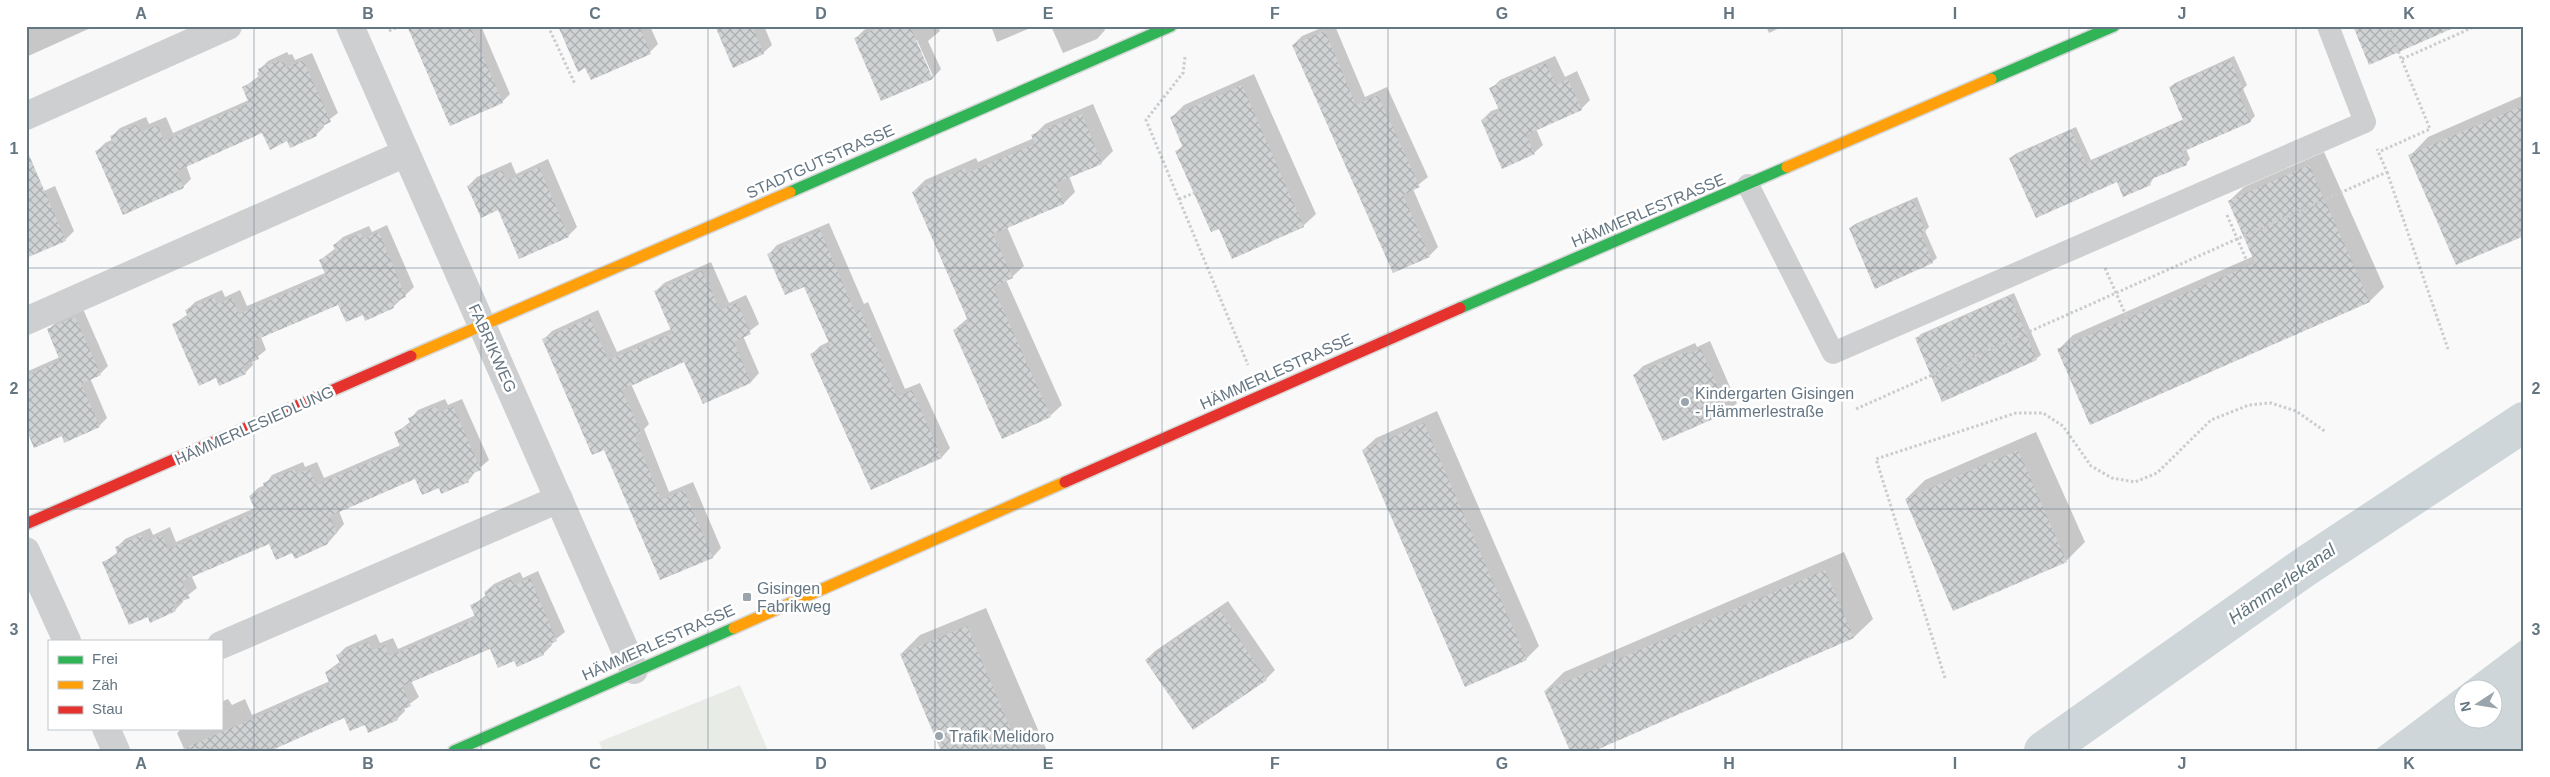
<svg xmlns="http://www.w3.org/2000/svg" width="2550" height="777" font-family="Helvetica,sans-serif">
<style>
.green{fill:#e8ebe6}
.water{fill:#ced6d9;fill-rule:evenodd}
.shadow{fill:#0003;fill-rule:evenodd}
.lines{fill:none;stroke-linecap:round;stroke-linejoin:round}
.canal{stroke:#ced6d9;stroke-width:40}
.building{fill:url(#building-cross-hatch)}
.fast-casing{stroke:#d5d6d7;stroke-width:14}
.slow-casing{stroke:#d5d6d7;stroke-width:14}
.jam-casing{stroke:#d5d6d7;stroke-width:14}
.path{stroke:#cbcccd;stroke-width:3;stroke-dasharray:2.5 2.5;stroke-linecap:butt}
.lane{stroke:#cecfd0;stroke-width:22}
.street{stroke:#cecfd0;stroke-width:28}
.fast{stroke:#30b455;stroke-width:11}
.slow{stroke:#ff9f0a;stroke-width:11}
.jam{stroke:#e5322d;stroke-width:11}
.grid{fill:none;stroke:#657683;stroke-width:1;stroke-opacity:0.55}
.poi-dot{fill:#99a4ac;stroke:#fff;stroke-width:2}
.labels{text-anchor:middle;stroke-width:5;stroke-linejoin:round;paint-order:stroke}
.street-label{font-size:16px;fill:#657683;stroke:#fff}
.poi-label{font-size:16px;fill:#657683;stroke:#fff;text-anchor:start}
.water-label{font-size:18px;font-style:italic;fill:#60757c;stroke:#fff}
.neatline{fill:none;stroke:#657683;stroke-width:2}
.grid-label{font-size:16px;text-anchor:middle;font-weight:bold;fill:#657683}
</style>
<defs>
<pattern id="building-cross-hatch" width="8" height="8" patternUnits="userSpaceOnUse" patternTransform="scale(1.25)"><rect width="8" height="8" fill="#d0d2d3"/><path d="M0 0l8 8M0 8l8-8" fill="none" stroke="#acafb1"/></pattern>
</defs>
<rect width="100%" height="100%" fill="#f9f9f9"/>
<path class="green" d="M 740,685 L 768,751 L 603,751 L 599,742 Z"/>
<path class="water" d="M 2524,638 L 2524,751 L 2374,751 ZM 2462,690 L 2492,690 L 2492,720 L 2462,720 Z"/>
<g class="shadow">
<path d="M 26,26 L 95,26 L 26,57 Z"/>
<path d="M 407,26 L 481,26 L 510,94 L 502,102 Z"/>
<path d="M 559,26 L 650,26 L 658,44 L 649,53 L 586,67 Z"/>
<path d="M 716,26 L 764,26 L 772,45 L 763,53 Z"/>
<path d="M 873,26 L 938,26 L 940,31 L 928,41 L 941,69 L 933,78 L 882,100 L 856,38 L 864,30 ZM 917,40 L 933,76 L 931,76 L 915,41 Z"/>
<path d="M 991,26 L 1035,26 L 997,42 Z"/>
<path d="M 1051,26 L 1103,26 L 1105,30 L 1097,39 L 1063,53 Z"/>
<path d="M 1326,26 L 1335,26 L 1365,97 L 1387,87 L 1428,177 L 1413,189 L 1438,247 L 1429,256 L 1293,45 L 1302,36 Z"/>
<path d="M 1766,26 L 1784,26 L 1769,33 Z"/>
<path d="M 287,52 L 289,55 L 292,54 L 295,60 L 312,53 L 338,113 L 323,124 L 324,127 L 316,135 L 288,140 L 263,131 L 186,165 L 191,179 L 183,187 L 97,151 L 105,143 L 113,139 L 112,136 L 120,128 L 146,117 L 149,124 L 166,117 L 173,133 L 249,100 L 244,87 L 259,76 L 260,69 L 268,61 Z"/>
<path d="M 1555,56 L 1565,77 L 1577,71 L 1590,100 L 1581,109 L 1536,129 L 1543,145 L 1534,153 L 1482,120 L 1491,111 L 1500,108 L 1491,89 L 1500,80 Z"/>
<path d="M 2234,56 L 2247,85 L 2243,89 L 2255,116 L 2250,121 L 2186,149 L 2190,159 L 2186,164 L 2154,177 L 2150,184 L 2117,180 L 2011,158 L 2015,154 L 2076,127 L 2091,160 L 2184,119 L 2170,87 L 2175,83 Z"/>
<path d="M 1254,74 L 1316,214 L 1303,226 L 1220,227 L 1177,151 L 1183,145 L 1172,117 L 1184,105 Z"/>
<path d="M 2524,95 L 2524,234 L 2410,156 L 2428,137 Z"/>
<path d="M 1093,104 L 1113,151 L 1101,163 L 1069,176 L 1075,192 L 1064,203 L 1007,227 L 1024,266 L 1012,277 L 1006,280 L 1062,405 L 1050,416 L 954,330 L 968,318 L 913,192 L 925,180 L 976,158 L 978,162 L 1034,138 L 1033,136 L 1045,124 Z"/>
<path d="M 2324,152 L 2384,287 L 2370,301 L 2090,423 L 2058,350 L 2073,335 L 2254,256 L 2229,201 L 2244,187 Z"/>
<path d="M 548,159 L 577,227 L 568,236 L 499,208 L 468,186 L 477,177 L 511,162 L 516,174 Z"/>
<path d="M 55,186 L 74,231 L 65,240 L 26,199 Z"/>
<path d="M 1917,197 L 1929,227 L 1925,231 L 1937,258 L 1932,262 L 1850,228 L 1855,224 Z"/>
<path d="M 829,223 L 864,304 L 868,302 L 905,389 L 920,383 L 950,448 L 942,457 L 872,488 L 812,354 L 820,346 L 830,341 L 804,285 L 769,254 L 777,245 Z"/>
<path d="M 387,225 L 414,287 L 393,307 L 363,313 L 339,304 L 261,337 L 266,350 L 252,361 L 253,365 L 245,373 L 216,377 L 174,324 L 188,314 L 186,311 L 195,302 L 222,290 L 225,297 L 240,290 L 247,306 L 325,273 L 320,260 L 336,248 L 334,245 L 343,237 L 369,226 L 372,232 Z"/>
<path d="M 711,262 L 729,303 L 746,295 L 753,310 L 759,324 L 743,336 L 759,373 L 751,382 L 703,402 L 685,360 L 631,384 L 649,424 L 644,429 L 669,492 L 693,482 L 721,548 L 713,557 L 661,579 L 605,448 L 543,340 L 552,331 L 598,310 L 617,352 L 671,329 L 655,292 L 664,283 Z"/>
<path d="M 2014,293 L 2041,355 L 2036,359 L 1917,338 L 1921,334 Z"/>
<path d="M 83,309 L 108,366 L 100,374 L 90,378 L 107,418 L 99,426 L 62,434 L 26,426 L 26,372 L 60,357 L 49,329 L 57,321 Z"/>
<path d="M 1710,341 L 1737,403 L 1728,411 L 1634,375 L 1643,366 L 1695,343 L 1697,347 Z"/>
<path d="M 445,399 L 448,405 L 462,399 L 489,460 L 476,471 L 468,481 L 439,486 L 415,478 L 339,511 L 344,524 L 328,543 L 293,551 L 270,542 L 191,575 L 197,588 L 183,599 L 183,602 L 175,610 L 148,615 L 103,563 L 118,552 L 116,548 L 125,539 L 150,528 L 153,535 L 170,527 L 176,542 L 255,508 L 250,496 L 258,488 L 265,485 L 272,475 L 303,462 L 305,467 L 317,462 L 324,478 L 401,445 L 396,433 L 411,421 L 410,419 L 418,410 Z"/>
<path d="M 1437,411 L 1539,646 L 1526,659 L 1363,450 L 1376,438 Z"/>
<path d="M 2036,432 L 2085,542 L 2066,561 L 1906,499 L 1925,480 Z"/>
<path d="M 1844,552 L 1873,619 L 1854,637 L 1591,751 L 1545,691 L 1564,672 Z"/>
<path d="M 538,571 L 565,632 L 551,643 L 552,645 L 543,654 L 515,659 L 490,647 L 411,681 L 419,697 L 404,708 L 405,711 L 397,719 L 366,723 L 345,716 L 185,751 L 177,733 L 182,728 L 221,728 L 221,702 L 228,699 L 232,705 L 245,699 L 252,715 L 330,681 L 326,672 L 341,661 L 338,655 L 346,647 L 376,634 L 380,643 L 393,638 L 398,649 L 476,615 L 472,606 L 487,594 L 485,592 L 494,584 L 520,572 L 523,578 Z"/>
<path d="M 1228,601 L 1275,670 L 1266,679 L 1146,660 L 1155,651 Z"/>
<path d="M 986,608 L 1047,751 L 942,751 L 901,654 L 920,635 Z"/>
</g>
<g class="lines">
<path class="canal" d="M 2044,751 L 2306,566 L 2524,422"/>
</g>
<g class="building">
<path d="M 407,26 L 470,26 L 503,103 L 450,126 Z"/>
<path d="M 558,26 L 639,26 L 651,54 L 591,80 L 585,68 L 578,72 Z"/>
<path d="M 715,26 L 752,26 L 764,54 L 733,68 Z"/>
<path d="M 882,26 L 910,26 L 933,79 L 881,101 L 854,38 Z"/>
<path d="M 2353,26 L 2458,26 L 2369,65 Z"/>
<path d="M 1325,31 L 1356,105 L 1378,95 L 1420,187 L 1403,195 L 1430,257 L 1393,273 L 1292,45 Z"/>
<path d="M 279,60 L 280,63 L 284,61 L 286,68 L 303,60 L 331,122 L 314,130 L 317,136 L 290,148 L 287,141 L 270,150 L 262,133 L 177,171 L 184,188 L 123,215 L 95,151 L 113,143 L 110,136 L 138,124 L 141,132 L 158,125 L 164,141 L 249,103 L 242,87 L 259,79 L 257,73 L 259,72 L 258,69 Z"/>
<path d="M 2230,60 L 2244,90 L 2238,92 L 2251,122 L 2182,152 L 2187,165 L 2149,180 L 2151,185 L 2123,197 L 2117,182 L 2036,218 L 2009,158 L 2071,130 L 2086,164 L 2183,120 L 2169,87 Z"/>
<path d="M 1546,63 L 1556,85 L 1568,79 L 1582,110 L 1526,135 L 1535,154 L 1502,169 L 1481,120 L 1500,112 L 1489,88 Z"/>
<path d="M 1242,85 L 1304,227 L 1232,259 L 1219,229 L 1211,232 L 1175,151 L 1183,148 L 1170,117 Z"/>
<path d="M 2524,105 L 2524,236 L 2456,265 L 2408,155 Z"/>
<path d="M 1082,114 L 1102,164 L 1056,183 L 1064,204 L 993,234 L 1013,278 L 993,287 L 1051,417 L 1002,439 L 953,330 L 969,323 L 912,192 L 965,168 L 967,173 L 1035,144 L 1031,135 Z"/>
<path d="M 26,148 L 66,241 L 26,258 Z"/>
<path d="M 2309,165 L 2370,302 L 2090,425 L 2057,349 L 2255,263 L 2228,201 Z"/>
<path d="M 539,167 L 569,237 L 519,259 L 498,210 L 481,218 L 467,186 L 502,170 L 507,181 Z"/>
<path d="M 1913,200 L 1926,232 L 1921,234 L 1933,263 L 1875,289 L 1849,228 Z"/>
<path d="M 820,230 L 855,312 L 860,310 L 897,397 L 912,390 L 942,458 L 871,490 L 810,354 L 830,345 L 804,287 L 785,295 L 767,254 Z"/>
<path d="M 379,232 L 406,297 L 392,303 L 394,308 L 365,321 L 363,315 L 346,322 L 338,305 L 251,342 L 259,359 L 243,366 L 246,374 L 219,386 L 216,378 L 199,386 L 172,324 L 188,317 L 185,310 L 214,297 L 217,304 L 232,298 L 239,314 L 326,276 L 319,260 L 336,252 L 333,245 L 361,233 L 363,239 Z"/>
<path d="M 702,270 L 720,310 L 737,303 L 744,318 L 751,334 L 734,342 L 751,383 L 703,404 L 684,362 L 622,390 L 641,433 L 635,436 L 661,500 L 684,490 L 713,558 L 660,580 L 604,450 L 592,455 L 542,339 L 590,318 L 608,360 L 672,333 L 654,291 Z"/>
<path d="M 2010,296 L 2037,360 L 1942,402 L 1915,338 Z"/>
<path d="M 75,317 L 101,375 L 81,384 L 100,427 L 64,443 L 62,436 L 34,448 L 26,429 L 26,376 L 60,361 L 47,329 Z"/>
<path d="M 1701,349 L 1729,412 L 1663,441 L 1633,375 L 1687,351 L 1688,354 Z"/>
<path d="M 437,406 L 439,412 L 453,406 L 481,470 L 466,476 L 469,482 L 441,494 L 439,488 L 422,495 L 415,479 L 330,516 L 337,533 L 326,538 L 328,544 L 295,559 L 292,553 L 276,560 L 269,544 L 182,581 L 190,598 L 173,605 L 176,611 L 150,623 L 148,617 L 129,625 L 102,562 L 118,555 L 115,547 L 141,535 L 145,542 L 162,535 L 168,549 L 256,512 L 249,496 L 265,489 L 263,483 L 294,469 L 297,474 L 309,469 L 316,485 L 401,449 L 394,432 L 411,425 L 408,418 Z"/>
<path d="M 1424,423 L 1527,660 L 1465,687 L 1362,450 Z"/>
<path d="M 2018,450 L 2067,562 L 1953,611 L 1905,499 Z"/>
<path d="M 1825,570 L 1854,638 L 1594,751 L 1570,751 L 1544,691 Z"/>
<path d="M 530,578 L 557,641 L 542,648 L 544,655 L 517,667 L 514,661 L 498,668 L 490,649 L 402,686 L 411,706 L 395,713 L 398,720 L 368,733 L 365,725 L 350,731 L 344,718 L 270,751 L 178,751 L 330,685 L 325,672 L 341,665 L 336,655 L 368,642 L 372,650 L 385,645 L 389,656 L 476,619 L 470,605 L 487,598 L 484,592 L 512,579 L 515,585 Z"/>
<path d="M 1219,609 L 1267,680 L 1193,730 L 1145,660 Z"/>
<path d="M 967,626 L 1020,751 L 941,751 L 900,654 Z"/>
</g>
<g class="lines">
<g class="fast-casing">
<g id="fast">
<path d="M 1991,79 L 2114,26"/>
<path d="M 790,192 L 1171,26"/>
<path d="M 1460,308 L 1787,167"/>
<path d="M 454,751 L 734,628"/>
</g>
</g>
<g class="slow-casing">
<g id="slow">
<path d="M 1787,167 L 1991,79"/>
<path d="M 411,356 L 790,192"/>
<path d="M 734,628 L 1065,482"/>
</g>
</g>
<g class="jam-casing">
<g id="jam">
<path d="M 1065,482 L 1460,308"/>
<path d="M 26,524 L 411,356"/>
</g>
</g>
<g class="path">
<path d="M 548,26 L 575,84"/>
<path d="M 389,31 L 400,26"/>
<path d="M 1185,57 L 1183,73 L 1146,120 L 1248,365"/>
<path d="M 2402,59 L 2476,26"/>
<path d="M 2381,151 L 2430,129 L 2388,26"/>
<path d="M 2387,172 L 2448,349"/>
<path d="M 1179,199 L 1202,190"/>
<path d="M 2227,215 L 2249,266"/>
<path d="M 2105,268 L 2127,318"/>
<path d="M 1856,409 L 2387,172 L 2377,149"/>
<path d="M 1945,678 L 1876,459 L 2016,413 L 2043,413 L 2063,426 L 2091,466 L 2112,478 L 2135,482 L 2157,473 L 2211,420 L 2249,405 L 2271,403 L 2296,411 L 2326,432"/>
</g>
<path class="lane" d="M 1748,185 L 1833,353 L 2365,122 L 2328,26"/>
<g class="street">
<path d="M 350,26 L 634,670"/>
<path d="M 26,116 L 228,26"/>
<path d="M 26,321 L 406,153"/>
<path d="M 26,551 L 67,641"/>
<path d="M 221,645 L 559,499"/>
<path d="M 106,728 L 116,751"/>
</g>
<use href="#fast" class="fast"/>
<use href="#slow" class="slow"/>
<use href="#jam" class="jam"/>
</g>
<path class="grid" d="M 254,26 L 254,751M 481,26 L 481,751M 708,26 L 708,751M 935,26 L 935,751M 1162,26 L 1162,751M 1388,26 L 1388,751M 1615,26 L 1615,751M 1842,26 L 1842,751M 2069,26 L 2069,751M 2296,26 L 2296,751M 26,268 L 2524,268M 26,509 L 2524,509"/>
<g class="poi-dot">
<circle cx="1685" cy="402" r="5"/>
<rect x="742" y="592" width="10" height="10" rx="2.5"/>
<circle cx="939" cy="736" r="5"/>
</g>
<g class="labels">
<g class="street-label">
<text transform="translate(820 161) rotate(-24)" y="6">STADTGUTSTRASSE</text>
<text transform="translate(1648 210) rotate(-23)" y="6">HÄMMERLESTRASSE</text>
<text transform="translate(493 348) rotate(66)" y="6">FABRIKWEG</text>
<text transform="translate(1276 371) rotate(-24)" y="6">HÄMMERLESTRASSE</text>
<text transform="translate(254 425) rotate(-24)" y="6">HÄMMERLESIEDLUNG</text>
<text transform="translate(658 642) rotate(-24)" y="6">HÄMMERLESTRASSE</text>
</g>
<g class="poi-label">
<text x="1695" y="399">Kindergarten Gisingen<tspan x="1695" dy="18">- Hämmerlestraße</tspan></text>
<text x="757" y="594">Gisingen<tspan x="757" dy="18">Fabrikweg</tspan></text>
<text x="949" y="742">Trafik Melidoro</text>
</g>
<g class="water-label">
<text transform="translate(2282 584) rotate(-35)" y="6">Hämmerlekanal</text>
</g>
</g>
<rect width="2550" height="777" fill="none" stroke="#ffffff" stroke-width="55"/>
<rect x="48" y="640" width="175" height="90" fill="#ffffff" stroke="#c1c8cd"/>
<rect x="58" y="656" width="25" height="8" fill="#30b455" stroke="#c1c8cd"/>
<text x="92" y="664" font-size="15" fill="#657683">Frei</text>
<rect x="58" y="681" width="25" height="8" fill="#ff9f0a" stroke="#c1c8cd"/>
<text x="92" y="690" font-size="15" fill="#657683">Zäh</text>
<rect x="58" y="706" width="25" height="8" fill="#e5322d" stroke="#c1c8cd"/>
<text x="92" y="714" font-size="15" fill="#657683">Stau</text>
<g transform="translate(2478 704) rotate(258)"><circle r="24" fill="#ffffff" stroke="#c1c8cd"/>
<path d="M0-4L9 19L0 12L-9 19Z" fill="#99a4ac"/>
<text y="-8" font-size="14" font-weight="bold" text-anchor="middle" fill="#657683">N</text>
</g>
<rect x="28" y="28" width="2494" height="722" class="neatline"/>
<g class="grid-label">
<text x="141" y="19">A</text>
<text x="368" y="19">B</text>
<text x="595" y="19">C</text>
<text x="821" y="19">D</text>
<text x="1048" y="19">E</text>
<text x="1275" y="19">F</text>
<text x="1502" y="19">G</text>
<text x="1729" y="19">H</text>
<text x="1955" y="19">I</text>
<text x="2182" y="19">J</text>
<text x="2409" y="19">K</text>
<text x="14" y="154">1</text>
<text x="2536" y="154">1</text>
<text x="14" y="394">2</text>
<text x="2536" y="394">2</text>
<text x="14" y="635">3</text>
<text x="2536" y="635">3</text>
<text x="141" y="769">A</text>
<text x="368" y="769">B</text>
<text x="595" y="769">C</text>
<text x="821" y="769">D</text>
<text x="1048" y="769">E</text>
<text x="1275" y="769">F</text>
<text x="1502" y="769">G</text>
<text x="1729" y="769">H</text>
<text x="1955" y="769">I</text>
<text x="2182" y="769">J</text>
<text x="2409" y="769">K</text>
</g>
</svg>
